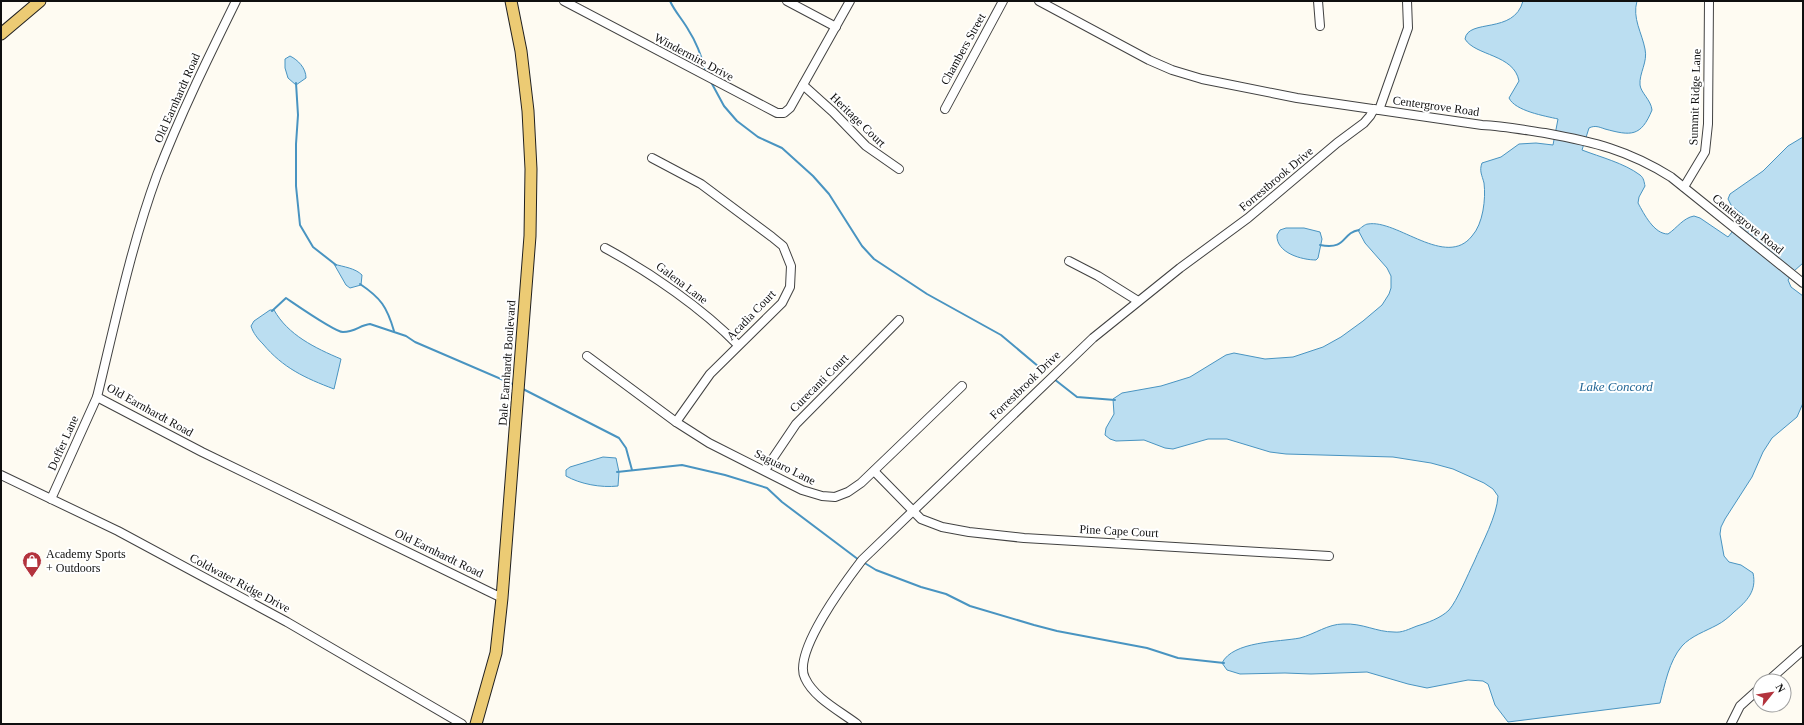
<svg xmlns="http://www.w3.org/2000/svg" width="1804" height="725" font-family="'Times New Roman',serif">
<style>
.water{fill:#bbdef1;stroke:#4994c1}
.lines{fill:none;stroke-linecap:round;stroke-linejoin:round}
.stream{stroke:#4994c1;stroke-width:2}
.minor-casing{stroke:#424242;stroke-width:10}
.major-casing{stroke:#202020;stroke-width:13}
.minor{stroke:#fff;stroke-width:8}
.major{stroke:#eccb74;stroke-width:11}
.labels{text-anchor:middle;stroke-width:4;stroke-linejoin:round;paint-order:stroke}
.street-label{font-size:12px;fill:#0f0f0f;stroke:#fff}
.poi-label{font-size:12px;fill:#0f0f0f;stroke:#fff;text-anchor:start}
.water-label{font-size:13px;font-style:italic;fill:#236796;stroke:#fff}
</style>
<rect width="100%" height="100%" fill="#fefbf2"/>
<g class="water">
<path d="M 1523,1 L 1637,1 C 1632,18 1642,33 1645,49 C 1648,62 1639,73 1640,85 C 1641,93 1651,100 1652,110 C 1641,137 1631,136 1605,129 C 1599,127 1595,125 1589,128 L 1582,150 C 1600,157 1624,163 1640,175 C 1644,178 1644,182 1645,186 L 1639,197 L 1638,203 C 1644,214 1654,234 1668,234 C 1677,228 1683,218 1694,216 L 1700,218 L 1728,237 L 1741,221 L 1743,215 L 1731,205 L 1728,199 L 1730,194 L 1763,171 L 1788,146 L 1803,137 L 1803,263 L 1794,271 L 1788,280 L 1791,287 L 1803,296 L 1803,403 L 1797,417 L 1772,438 L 1763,452 L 1752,477 L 1725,519 L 1721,527 L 1720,534 L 1724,556 L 1729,562 L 1741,565 L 1753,573 C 1757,591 1747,601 1734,612 C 1729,617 1723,622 1717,625 C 1706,631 1691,636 1682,646 C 1669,661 1665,684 1660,703 L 1508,722 L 1495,705 L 1488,684 L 1483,681 L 1468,680 L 1427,688 L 1408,684 L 1367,672 L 1311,674 L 1285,673 L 1240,674 L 1227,670 L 1222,663 C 1233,641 1279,642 1300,638 C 1315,634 1328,624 1343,624 C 1363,623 1376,632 1394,632 C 1402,633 1409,629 1417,626 C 1427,623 1441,618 1449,610 C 1457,601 1468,574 1474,562 C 1482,543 1497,516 1498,496 L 1493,489 L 1484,483 L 1453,469 L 1431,463 L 1393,457 L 1286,454 L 1270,452 L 1227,439 L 1208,439 L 1173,449 L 1165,448 L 1144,440 L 1116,441 L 1110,439 L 1105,435 L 1106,428 L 1114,414 L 1113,399 L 1122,393 L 1161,386 L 1190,377 L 1226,355 L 1234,353 L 1265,359 L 1293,357 L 1323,347 L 1341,337 L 1363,321 L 1382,305 L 1389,294 L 1391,288 L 1391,276 L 1387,268 L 1365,243 L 1358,230 C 1361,228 1365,224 1368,224 C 1397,219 1446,269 1472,236 C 1483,224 1486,199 1484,183 C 1482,175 1479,171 1482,163 L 1501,157 L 1519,144 L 1536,143 L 1553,145 L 1558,119 C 1545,116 1515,111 1509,98 L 1519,81 C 1514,54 1475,56 1465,39 C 1468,18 1514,35 1523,1 Z"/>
<path d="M 290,56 C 298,60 306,68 306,78 L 296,85 L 288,78 L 285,68 L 285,59 Z"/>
<path d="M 1286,228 L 1304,228 L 1320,232 L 1322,239 L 1318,258 L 1316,260 C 1302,260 1276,253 1277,235 L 1280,230 Z"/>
<path d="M 334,264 C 344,267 355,268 362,275 L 361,285 L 350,288 L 346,285 Z"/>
<path d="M 270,310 L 274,310 C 288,335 315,348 341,359 L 334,389 C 305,378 283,368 263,344 C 258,339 253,333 251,326 L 254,321 Z"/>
<path d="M 603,457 L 616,458 L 619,472 L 618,486 C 601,488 580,484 566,476 L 566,470 L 570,467 Z"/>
</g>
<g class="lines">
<g class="stream">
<path d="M 670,1 C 675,12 683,20 689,31 C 697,43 702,58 706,72"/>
<path d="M 711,82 L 724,106 L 737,121 L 758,137 L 782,148 L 813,176 L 829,194 L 862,246 L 874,259 L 927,294 L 1001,335 L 1045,372"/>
<path d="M 296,83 L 298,115 L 296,144 L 296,186 L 300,225 L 313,247 L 336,265"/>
<path d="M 1320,245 C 1348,250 1341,233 1359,230"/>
<path d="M 360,284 C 381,298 387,307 394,331"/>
<path d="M 272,311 L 286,298 C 295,304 335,332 343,332 C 355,332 360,325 370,324 L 406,336 L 415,342 L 515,385"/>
<path d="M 1054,379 L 1077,397 L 1115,400"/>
<path d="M 523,389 L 619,438 L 626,448 L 632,470"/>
<path d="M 617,472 L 682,465 L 725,475 L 767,488 L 782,502 L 859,560"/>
<path d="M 863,562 L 876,570 L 921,587 L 946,594 L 970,606 L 1034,625 L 1057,631 L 1147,648 L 1178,658 L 1224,663"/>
</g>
<g class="minor-casing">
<g id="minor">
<path d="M 236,1 C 208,58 180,115 157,175 C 131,246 115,323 97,397 L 202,452 L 502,598"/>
<path d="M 564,1 L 777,113 L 784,113 L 790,108 L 850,1"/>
<path d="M 787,1 L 836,27"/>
<path d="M 1039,1 L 1149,60 L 1172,70 L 1202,79 L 1297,98 L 1482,125 C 1503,126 1524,130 1545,133 C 1594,142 1628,150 1671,177 L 1803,283"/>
<path d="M 1318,1 L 1320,26"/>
<path d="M 803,85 L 833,112 L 866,146 L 899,169"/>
<path d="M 945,109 L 1003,1"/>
<path d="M 1379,110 L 1408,28 L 1407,1"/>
<path d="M 652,158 L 701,184 L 772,237 L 783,246 L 791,266 L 790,287 L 782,303 L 710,374 L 676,422"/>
<path d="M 1684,187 L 1705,152 L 1708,124 L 1709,1"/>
<path d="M 605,248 C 651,273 702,308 738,345"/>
<path d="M 1069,261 L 1098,276 L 1138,301"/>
<path d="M 587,356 L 676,422 L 709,443 L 802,490 L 822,496 L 835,497 L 848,492 L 861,483 L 962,386"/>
<path d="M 765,470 L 796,424 L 899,320"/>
<path d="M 874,471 L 921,519 L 942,527 L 969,532 L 1024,538 L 1329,556"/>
<path d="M 1,475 L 118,531 L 287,622 L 462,724"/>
<path d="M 51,499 L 97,397"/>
<path d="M 1768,681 L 1803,650"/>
<path d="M 857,724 C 840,711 814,698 805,678 C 792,653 846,581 862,560 L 1093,338 L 1180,268 L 1248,218 L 1337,143 L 1364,123 L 1370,116 L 1374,109"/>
<path d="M 1731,724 L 1740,706 L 1760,688"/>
</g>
</g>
<g class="major-casing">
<g id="major">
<path d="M 1,34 L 40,1"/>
<path d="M 476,724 L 496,653 L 502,598 L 530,236 L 531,169 L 528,111 L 521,51 L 511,1"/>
</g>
</g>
<use href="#minor" class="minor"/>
<use href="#major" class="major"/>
</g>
<defs>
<g id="shop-pin" transform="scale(1)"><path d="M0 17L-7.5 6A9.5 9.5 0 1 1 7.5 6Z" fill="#b3333d" stroke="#fff"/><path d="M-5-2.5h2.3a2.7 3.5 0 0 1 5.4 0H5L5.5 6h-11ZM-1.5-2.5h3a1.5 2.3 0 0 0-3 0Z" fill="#fff"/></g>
</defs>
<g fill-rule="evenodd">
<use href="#shop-pin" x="32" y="561"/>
</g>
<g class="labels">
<g class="street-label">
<text transform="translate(963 49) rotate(-61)" y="4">Chambers Street</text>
<text transform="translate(694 57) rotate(28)" y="4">Windermire Drive</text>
<text transform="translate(1695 97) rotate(-88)" y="4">Summit Ridge Lane</text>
<text transform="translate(177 98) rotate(-66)" y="4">Old Earnhardt Road</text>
<text transform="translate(1436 106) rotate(8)" y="4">Centergrove Road</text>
<text transform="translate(858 120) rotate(44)" y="4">Heritage Court</text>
<text transform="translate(1276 179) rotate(-40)" y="4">Forrestbrook Drive</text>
<text transform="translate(1748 224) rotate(39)" y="4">Centergrove Road</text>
<text transform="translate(682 283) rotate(37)" y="4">Galena Lane</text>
<text transform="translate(751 315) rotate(-46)" y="4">Acadia Court</text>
<text transform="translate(507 363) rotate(-86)" y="4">Dale Earnhardt Boulevard</text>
<text transform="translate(819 383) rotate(-45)" y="4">Curecanti Court</text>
<text transform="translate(1025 385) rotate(-44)" y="4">Forrestbrook Drive</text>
<text transform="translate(150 410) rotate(29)" y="4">Old Earnhardt Road</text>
<text transform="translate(63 443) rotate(-66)" y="4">Doffer Lane</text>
<text transform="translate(785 467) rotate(26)" y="4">Saguaro Lane</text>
<text transform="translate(1119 531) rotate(3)" y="4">Pine Cape Court</text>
<text transform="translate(439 553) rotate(26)" y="4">Old Earnhardt Road</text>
<text transform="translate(240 583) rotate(28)" y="4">Coldwater Ridge Drive</text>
</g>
<g class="poi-label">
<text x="46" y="558">Academy Sports<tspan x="46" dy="14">+ Outdoors</tspan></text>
</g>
<g class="water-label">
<text x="1616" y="391">Lake Concord</text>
</g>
</g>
<rect width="1804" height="725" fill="none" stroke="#0f0f0f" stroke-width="4"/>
<g transform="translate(1772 693) rotate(60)"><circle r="19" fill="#ffffff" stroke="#9f9f9f"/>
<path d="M0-3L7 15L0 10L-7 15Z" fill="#b3333d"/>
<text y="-6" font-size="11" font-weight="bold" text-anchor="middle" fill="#0f0f0f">N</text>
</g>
</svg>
